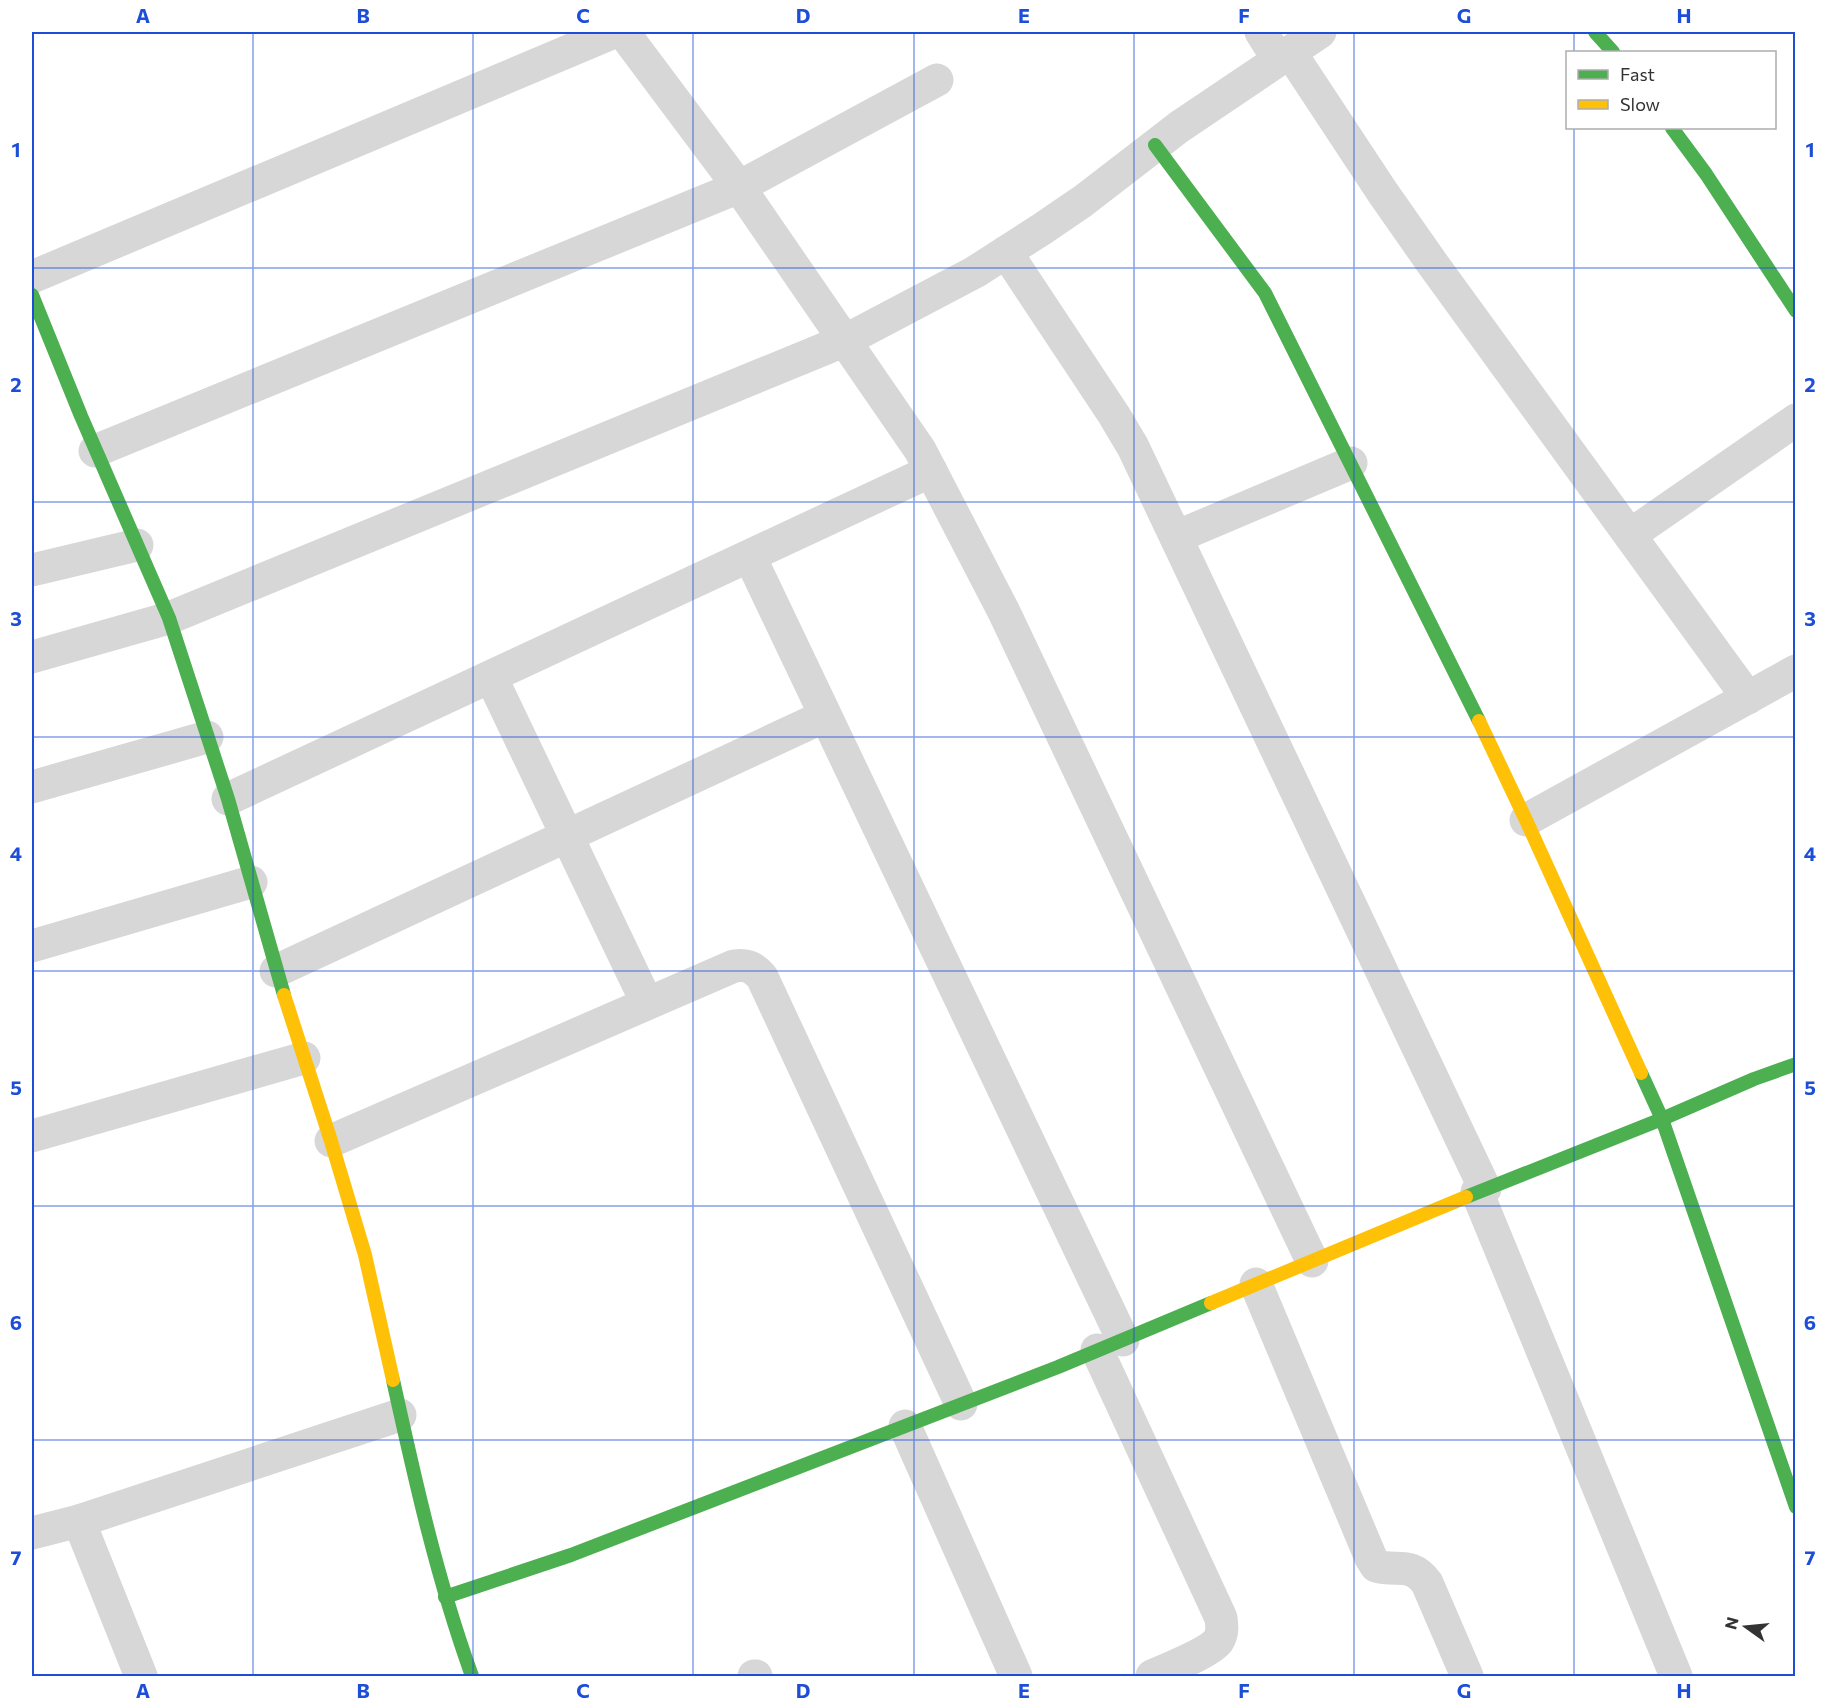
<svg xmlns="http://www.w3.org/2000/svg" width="1827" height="1708" font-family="Commissioner,sans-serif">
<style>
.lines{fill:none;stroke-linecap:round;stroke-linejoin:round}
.street{stroke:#d7d7d7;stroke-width:33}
.fast{stroke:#4caf50;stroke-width:14}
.slow{stroke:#ffc107;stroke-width:14}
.grid{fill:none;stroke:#1d4ed8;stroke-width:1.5;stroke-opacity:0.55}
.neatline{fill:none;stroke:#1d4ed8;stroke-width:2}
.grid-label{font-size:20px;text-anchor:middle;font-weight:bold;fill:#1d4ed8}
</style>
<rect width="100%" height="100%" fill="#fff"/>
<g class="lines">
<g class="street">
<path d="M 623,32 L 739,187 L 920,450 L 1004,612 L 1312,1261"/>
<path d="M 1261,32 L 1278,59"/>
<path d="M 1290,52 L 1383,193 L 1432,263 L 1748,698"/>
<path d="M 1006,252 L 1114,415 L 1133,447 L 1485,1189"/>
<path d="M 32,277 L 614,32"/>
<path d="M 95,451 L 739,187 L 937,80"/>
<path d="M 1630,535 L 1796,420"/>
<path d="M 1176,537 L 1351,463"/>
<path d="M 750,557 L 1123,1340"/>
<path d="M 32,570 L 137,545"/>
<path d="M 32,657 L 169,618 L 846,340 L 975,272 L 1042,229 L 1083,201 L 1179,127 L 1320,32"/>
<path d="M 491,677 L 647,1003"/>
<path d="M 32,787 L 207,737"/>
<path d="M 228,799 L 931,471"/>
<path d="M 1526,820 L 1796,671"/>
<path d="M 32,946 L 251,882"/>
<path d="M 276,971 L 825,716"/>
<path d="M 32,1136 L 304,1058"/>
<path d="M 331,1141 L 734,966 C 747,964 753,967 762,977 L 961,1404"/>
<path d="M 1477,1192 L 1676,1676"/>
<path d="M 1256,1284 L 1371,1558 L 1376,1566 C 1398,1572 1411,1561 1427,1583 L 1467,1676"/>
<path d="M 1097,1350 L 1221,1618 C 1222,1626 1223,1633 1218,1641 C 1210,1652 1166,1670 1152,1676"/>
<path d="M 905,1426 L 1016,1676"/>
<path d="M 79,1521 L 141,1676"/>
<path d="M 32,1533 L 79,1521 L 400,1415"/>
<path d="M 754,1676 L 756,1676"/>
</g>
<g class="fast">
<path d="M 1595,32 L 1613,52"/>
<path d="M 1672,128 L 1706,174 L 1796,311"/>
<path d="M 1155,145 L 1265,293 L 1479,721"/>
<path d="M 32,295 L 81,416 L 169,618 L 228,799 L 284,995"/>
<path d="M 1641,1073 L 1662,1119 L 1796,1507"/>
<path d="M 1466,1197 L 1662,1119 L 1754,1079 L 1796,1064"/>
<path d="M 393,1380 C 415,1480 437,1579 472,1676"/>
<path d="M 445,1597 L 571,1555 L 1058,1367 L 1211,1303"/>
</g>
<g class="slow">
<path d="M 1479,721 L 1526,820 L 1641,1073"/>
<path d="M 284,995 L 331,1141 L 365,1255 L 393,1380"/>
<path d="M 1211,1303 L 1466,1197"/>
</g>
</g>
<path class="grid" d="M 253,32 L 253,1676M 473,32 L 473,1676M 693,32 L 693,1676M 914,32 L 914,1676M 1134,32 L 1134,1676M 1354,32 L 1354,1676M 1574,32 L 1574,52M 1574,128 L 1574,1676M 32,268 L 1796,268M 32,502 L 1796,502M 32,737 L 1796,737M 32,971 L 1796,971M 32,1206 L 1796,1206M 32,1440 L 1796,1440"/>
<rect width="1827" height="1708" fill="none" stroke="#ffffff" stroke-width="66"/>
<rect x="1566" y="51" width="210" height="78" fill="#ffffff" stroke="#adadad" stroke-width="1.5"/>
<rect x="1578" y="70" width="30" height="9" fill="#4caf50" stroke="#adadad" stroke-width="1.5"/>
<text x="1620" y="81" font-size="18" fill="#333333">Fast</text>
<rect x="1578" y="100" width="30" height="9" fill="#ffc107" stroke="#adadad" stroke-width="1.5"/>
<text x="1620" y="111" font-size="18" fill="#333333">Slow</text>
<g transform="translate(1746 1627) rotate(285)" stroke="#ffffff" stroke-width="4.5" paint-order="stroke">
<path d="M0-4.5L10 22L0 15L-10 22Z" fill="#333333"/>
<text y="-9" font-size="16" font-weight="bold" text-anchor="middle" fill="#333333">N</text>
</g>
<rect x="33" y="33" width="1761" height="1642" class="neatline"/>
<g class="grid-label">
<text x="143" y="23">A</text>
<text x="363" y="23">B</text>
<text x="583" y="23">C</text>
<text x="803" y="23">D</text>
<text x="1024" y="23">E</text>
<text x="1244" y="23">F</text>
<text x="1464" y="23">G</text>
<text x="1684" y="23">H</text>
<text x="16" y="157">1</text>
<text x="1810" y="157">1</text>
<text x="16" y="392">2</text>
<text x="1810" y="392">2</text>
<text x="16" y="626">3</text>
<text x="1810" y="626">3</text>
<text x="16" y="861">4</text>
<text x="1810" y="861">4</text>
<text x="16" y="1095">5</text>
<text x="1810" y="1095">5</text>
<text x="16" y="1330">6</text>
<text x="1810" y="1330">6</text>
<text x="16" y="1565">7</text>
<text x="1810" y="1565">7</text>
<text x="143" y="1698">A</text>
<text x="363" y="1698">B</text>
<text x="583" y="1698">C</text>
<text x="803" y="1698">D</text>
<text x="1024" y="1698">E</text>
<text x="1244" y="1698">F</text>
<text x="1464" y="1698">G</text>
<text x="1684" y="1698">H</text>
</g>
</svg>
